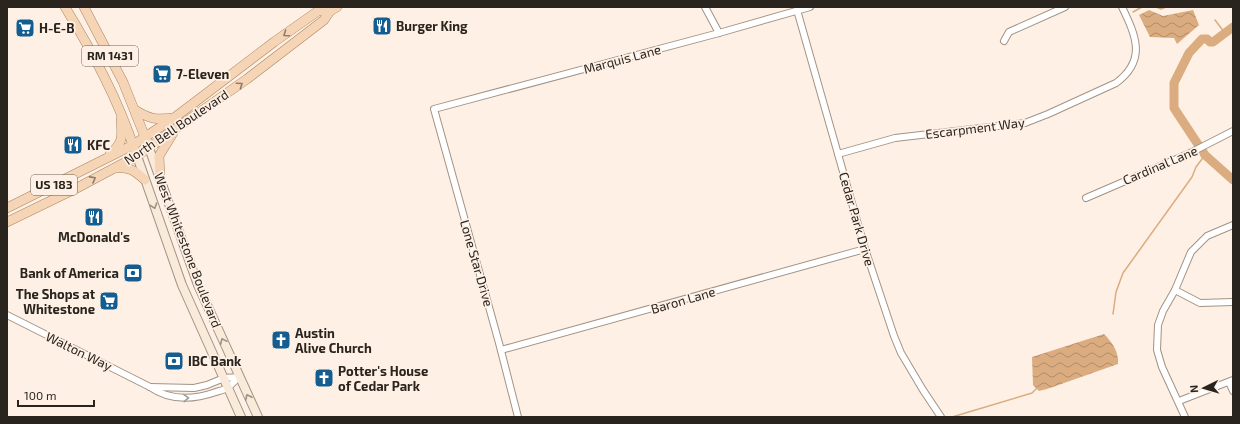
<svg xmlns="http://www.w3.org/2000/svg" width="1240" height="424" font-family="'Exo 2',sans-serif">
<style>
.water{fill:url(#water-waves)}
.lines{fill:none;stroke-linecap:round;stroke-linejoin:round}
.stream{stroke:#daac80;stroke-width:1.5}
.river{stroke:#daac80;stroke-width:9}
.street-casing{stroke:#a29385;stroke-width:8}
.secondary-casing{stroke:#a29385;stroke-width:10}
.primary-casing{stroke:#a98561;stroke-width:10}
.street{stroke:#fff;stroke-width:6}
.secondary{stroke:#faeada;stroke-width:8}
.primary{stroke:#f5d5b6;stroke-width:9}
.oneway{stroke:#907c6a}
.oneway2{stroke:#9c9185}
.oneway3{stroke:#9f9c9a}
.labels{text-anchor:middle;stroke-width:3.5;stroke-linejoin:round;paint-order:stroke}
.shield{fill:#fef0e4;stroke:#6a6159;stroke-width:1}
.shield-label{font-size:12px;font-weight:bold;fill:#2a241e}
.poi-label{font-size:13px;font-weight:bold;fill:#2a241e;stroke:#fef0e4;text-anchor:start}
.street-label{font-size:13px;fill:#2a241e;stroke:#fef0e4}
</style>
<defs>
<pattern id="water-waves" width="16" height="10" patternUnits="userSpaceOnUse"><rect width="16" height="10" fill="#daac80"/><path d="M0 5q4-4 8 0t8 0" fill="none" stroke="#b18c68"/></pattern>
</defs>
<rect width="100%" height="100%" fill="#fef0e4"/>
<g class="water">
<path d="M 1149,10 L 1163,16 L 1193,10 L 1199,25 L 1177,44 L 1174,38 L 1150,37 L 1139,15 Z"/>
<path d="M 1104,334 C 1112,342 1119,352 1118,364 L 1047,389 L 1039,391 L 1033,385 L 1032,357 Z"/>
</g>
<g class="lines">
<g class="stream">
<path d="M 1156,7 L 1161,9 L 1166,7"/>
<path d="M 1133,12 L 1142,7"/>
<path d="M 1215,20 L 1225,33"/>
<path d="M 1113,314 L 1116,292 L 1123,273 L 1192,177 L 1196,167 L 1205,155"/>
<path d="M 952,417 L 1032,393 L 1038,387"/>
</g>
<path class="river" d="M 1233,27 L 1213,42 L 1210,42 L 1207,39 L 1202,39 L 1189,53 L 1174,83 L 1174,108 L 1205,155 L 1233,180"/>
<g class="street-casing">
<g id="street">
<path d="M 705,7 L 719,33"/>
<path d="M 797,10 L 865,249 L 894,336 L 901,353 L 923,390 L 941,417"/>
<path d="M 1004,41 L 1009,32 L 1065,7"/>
<path d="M 838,154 L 895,138 L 1025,123 L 1048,114 L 1116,83 C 1147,60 1136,36 1122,7"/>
<path d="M 1086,198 L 1188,154 L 1233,131"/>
<path d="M 1175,290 L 1200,303 L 1233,302"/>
<path d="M 7,315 L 150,387 C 170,401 193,400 216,392 C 219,391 224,390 227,388 C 232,385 235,380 239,377"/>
<path d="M 501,350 L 865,249"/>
<path d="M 1229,382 L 1233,391"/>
<path d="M 150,387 L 194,388 L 207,385 L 224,378 L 239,377"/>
<path d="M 1179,401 L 1233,380"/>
<path d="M 518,417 L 499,343 L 434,109 L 719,33 L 810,7"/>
<path d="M 1185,417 L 1162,367 L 1157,350 L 1158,325 L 1163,311 L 1175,290 L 1191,252 L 1207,236 L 1233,225"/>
</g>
</g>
<g class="secondary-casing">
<g id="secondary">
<path d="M 149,148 L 198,285 L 258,417"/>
<path d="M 137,156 L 182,285 L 241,417"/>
</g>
</g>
<g class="primary-casing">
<g id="primary">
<path d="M 65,7 C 93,53 118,99 135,151"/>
<path d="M 84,7 L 123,82 L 147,142"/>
<path d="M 135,110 C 150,119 155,120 173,118"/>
<path d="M 110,154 C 124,142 122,136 121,119"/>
<path d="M 115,168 C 130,167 134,170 145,180"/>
<path d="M 160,176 L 159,156 L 173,133"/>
<path d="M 7,208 L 133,145 L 174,118 L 274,42 L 318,11 L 330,11"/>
<path d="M 7,222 L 75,189 L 137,156 L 247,79 L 324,20 L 330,11 L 337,7"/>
</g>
</g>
<use href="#street" class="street"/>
<use href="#secondary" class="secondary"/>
<use href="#primary" class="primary"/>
</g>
<defs><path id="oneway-chevron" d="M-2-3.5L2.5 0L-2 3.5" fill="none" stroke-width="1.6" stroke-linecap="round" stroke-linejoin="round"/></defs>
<g class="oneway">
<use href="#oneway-chevron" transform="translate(286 34) rotate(145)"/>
<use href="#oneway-chevron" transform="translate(240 85) rotate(-35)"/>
<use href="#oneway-chevron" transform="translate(93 179) rotate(-29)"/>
</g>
<g class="oneway2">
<use href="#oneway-chevron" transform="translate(154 206) rotate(71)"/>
<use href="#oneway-chevron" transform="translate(223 341) rotate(-114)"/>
<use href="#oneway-chevron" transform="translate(248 397) rotate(-115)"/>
</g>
<use class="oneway3" href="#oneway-chevron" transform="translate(186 398) rotate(-1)"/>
<defs>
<g id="restaurant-square" transform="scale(1)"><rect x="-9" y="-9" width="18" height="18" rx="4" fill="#145d91" stroke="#fef0e4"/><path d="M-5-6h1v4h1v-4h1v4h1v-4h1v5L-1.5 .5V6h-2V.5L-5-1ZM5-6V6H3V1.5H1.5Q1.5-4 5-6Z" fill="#fff"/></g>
<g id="supermarket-square" transform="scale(1)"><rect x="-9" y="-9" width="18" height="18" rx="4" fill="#145d91" stroke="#fef0e4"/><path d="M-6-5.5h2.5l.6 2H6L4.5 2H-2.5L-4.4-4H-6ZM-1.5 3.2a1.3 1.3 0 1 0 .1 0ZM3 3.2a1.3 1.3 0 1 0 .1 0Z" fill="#fff"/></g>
<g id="bank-square" transform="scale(1)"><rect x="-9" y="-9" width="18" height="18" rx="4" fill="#145d91" stroke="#fef0e4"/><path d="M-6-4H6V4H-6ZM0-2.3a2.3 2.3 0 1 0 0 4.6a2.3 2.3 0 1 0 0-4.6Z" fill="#fff"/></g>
<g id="church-square" transform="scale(1)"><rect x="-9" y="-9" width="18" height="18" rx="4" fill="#145d91" stroke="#fef0e4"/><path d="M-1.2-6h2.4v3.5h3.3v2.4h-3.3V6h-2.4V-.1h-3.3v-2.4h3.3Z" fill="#fff"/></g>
</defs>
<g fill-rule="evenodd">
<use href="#restaurant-square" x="382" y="26"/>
<use href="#supermarket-square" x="25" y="28"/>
<use href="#supermarket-square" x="162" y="74"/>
<use href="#restaurant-square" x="73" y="145"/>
<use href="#restaurant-square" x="94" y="217"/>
<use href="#bank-square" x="133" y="273"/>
<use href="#supermarket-square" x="109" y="301"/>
<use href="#church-square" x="281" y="340"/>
<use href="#bank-square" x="174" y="361"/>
<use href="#church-square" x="324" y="378"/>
</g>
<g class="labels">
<g class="shield">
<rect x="82" y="46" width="56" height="20" rx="3"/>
<rect x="31" y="175" width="46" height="20" rx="3"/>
</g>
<g class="shield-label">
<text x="110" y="60">RM 1431</text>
<text x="54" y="189">US 183</text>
</g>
<g class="poi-label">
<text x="396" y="31">Burger King</text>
<text x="39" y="33">H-E-B</text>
<text x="176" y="79">7-Eleven</text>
<text x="87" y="150">KFC</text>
<text x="94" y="242" text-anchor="middle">McDonald's</text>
<text x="119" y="278" text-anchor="end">Bank of America</text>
<text x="95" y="299" text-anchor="end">The Shops at<tspan x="95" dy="15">Whitestone</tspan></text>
<text x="295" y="338">Austin<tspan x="295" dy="15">Alive Church</tspan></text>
<text x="188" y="366">IBC Bank</text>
<text x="338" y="376">Potter's House<tspan x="338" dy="15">of Cedar Park</tspan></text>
</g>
<g class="street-label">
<text transform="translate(622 59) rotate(-15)" y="5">Marquis Lane</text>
<text transform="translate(176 127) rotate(-34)" y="5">North Bell Boulevard</text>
<text transform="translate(975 128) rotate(-7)" y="5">Escarpment Way</text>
<text transform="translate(1160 165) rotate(-23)" y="5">Cardinal Lane</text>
<text transform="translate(857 219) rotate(74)" y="5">Cedar Park Drive</text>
<text transform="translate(188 250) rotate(69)" y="5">West Whitestone Boulevard</text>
<text transform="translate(477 263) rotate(74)" y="5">Lone Star Drive</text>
<text transform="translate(683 300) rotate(-16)" y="5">Baron Lane</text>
<text transform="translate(79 351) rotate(26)" y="5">Walton Way</text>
</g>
</g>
<rect width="1240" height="424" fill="none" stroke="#2a241e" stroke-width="16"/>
<g transform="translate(1204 388) rotate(265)" stroke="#fef0e4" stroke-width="3" paint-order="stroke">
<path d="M0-3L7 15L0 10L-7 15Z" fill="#2a241e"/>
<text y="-6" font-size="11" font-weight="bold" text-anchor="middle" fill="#2a241e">N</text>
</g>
<path d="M18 400v6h76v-6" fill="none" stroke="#2a241e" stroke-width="2"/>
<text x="24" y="400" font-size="12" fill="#2a241e" stroke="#fef0e4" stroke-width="3" paint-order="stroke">100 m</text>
</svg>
